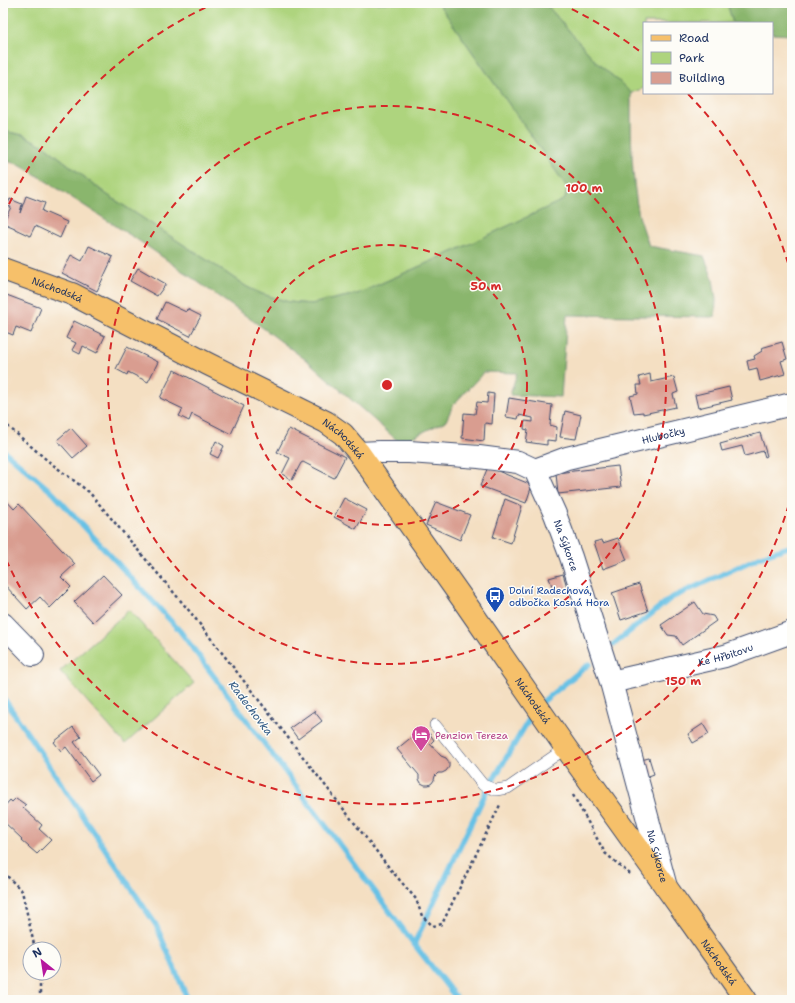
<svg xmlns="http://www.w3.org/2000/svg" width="795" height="1003" font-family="'Shantell Sans',sans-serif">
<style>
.green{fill:#aed47e;stroke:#64826e}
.forest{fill:#8ab66d;stroke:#527266}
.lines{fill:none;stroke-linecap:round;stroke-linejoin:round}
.stream{stroke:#68c1e5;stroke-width:5.5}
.building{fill:#d99d90}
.service-casing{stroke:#3c496d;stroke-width:12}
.minor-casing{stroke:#3c496d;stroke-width:24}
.primary-casing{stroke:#3c496d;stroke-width:24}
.path{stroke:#3c496d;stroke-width:2.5;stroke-dasharray:3 3;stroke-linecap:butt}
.service{stroke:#fff;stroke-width:11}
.minor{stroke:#fff;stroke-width:22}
.primary{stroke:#f6c06b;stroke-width:22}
.ring{fill:none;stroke:#d62828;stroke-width:2;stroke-dasharray:7 5}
.labels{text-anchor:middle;stroke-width:3;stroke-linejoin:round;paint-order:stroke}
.street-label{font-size:10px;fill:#1b2f5e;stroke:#fdfcf7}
.transit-label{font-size:10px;fill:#164399;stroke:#fdfcf7;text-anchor:start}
.hotel-label{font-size:10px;fill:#b23c85;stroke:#fdfcf7;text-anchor:start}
.water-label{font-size:11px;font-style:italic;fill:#325b86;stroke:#fdfcf7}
.centre{fill:#d62828;stroke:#fdfcf7;stroke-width:2}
.ring-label{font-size:12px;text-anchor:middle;font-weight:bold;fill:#d62828;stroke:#fdfcf7;stroke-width:3;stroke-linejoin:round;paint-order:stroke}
</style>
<rect width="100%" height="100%" fill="#fdfcf7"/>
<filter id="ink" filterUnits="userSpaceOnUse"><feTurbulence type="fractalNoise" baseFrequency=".025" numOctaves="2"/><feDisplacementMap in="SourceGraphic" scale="8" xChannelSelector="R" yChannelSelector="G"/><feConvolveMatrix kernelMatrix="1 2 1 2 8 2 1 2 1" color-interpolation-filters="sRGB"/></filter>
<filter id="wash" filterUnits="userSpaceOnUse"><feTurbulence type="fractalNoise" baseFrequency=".012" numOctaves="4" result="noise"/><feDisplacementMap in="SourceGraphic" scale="16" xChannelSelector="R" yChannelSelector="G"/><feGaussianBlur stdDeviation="0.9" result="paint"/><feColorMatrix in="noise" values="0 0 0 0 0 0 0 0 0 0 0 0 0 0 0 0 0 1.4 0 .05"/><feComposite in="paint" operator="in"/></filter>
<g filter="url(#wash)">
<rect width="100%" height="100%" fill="#f4dfc2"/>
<g class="green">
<path d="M 3,3 L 438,3 L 567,187 L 566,199 L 459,249 L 357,294 L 311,304 L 289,302 L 262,294 L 247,287 L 216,266 L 106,194 L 46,147 L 23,135 L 3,131 Z"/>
<path d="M 545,3 L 727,3 L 733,23 L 644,23 L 644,88 L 631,93 L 621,83 L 597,63 Z"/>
<path d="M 129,610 L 194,683 L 125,744 L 60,671 Z"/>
</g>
<g class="forest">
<path d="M 438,3 L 545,3 L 597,63 L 621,83 L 631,93 C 631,134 631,176 639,216 C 642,226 646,236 649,246 L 704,256 L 713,279 L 716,300 L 715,317 L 567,315 L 561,397 L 510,395 L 517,373 L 484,372 L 453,405 L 446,421 L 400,443 L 310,363 L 259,325 L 144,244 L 21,165 L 3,160 L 3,131 L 23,135 L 46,147 L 106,194 L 216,266 L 247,287 L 262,294 L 289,302 L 311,304 L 357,294 L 459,249 L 565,199 L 567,187 Z"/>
<path d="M 727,3 L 792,3 L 792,35 L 772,34 L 772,23 L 733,23 Z"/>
</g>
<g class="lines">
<g class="stream">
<path d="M 3,450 L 53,493 L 180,631 L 414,944 L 458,1000"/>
<path d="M 614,644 L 671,598 L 764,555 L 792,546"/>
<path d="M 3,697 L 156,925 L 188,1000"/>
<path d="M 541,703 L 589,664"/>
<path d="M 414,944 L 486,792 L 534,711"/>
</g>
</g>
<g id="blocks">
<g class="building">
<path d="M 26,196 L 45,203 L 42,211 L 67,222 L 60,238 L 35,226 L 30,236 L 15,229 L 15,228 L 3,223 L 11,207 L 7,206 L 10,199 L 22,204 L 20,213 Z"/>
<path d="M 89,246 L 113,257 L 97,291 L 62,273 L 71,255 L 82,261 Z"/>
<path d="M 138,268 L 166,284 L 157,296 L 130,281 Z"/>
<path d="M 4,294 L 41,308 L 31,333 L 16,327 L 13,335 L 3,331 L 3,296 Z"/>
<path d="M 165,302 L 186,312 L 187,309 L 201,316 L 190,336 L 157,319 Z"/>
<path d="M 74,321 L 105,336 L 97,353 L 83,346 L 80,354 L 72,350 L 76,343 L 66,338 Z"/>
<path d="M 782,342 L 787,359 L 781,361 L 785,374 L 760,381 L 757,368 L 749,370 L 747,361 L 755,359 L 754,356 L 762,351 L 761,348 Z"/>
<path d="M 127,347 L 158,362 L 148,382 L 128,372 L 127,375 L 116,369 Z"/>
<path d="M 174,370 L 244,406 L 231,434 L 192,414 L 189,421 L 179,416 L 183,409 L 160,398 Z"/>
<path d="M 650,374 L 651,382 L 674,377 L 678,392 L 673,394 L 676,407 L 643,414 L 643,412 L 634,413 L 630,396 L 638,394 L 637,385 L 641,385 L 639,377 Z"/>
<path d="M 729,387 L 732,400 L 698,408 L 695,395 Z"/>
<path d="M 488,393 L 494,394 L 492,424 L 485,423 L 484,441 L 462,438 L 464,413 L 475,414 L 477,402 L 487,403 Z"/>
<path d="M 509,398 L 552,405 L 550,425 L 557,427 L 556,441 L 547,440 L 547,445 L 526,442 L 528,430 L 524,429 L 525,421 L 533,422 L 533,418 L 519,415 L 518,419 L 506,417 Z"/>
<path d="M 565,411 L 581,415 L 576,439 L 560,437 Z"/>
<path d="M 71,428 L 87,446 L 73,458 L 57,440 Z"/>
<path d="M 289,429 L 345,457 L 334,478 L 303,462 L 301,463 L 292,480 L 282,474 L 290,458 L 277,452 Z"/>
<path d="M 760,433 L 767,456 L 765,457 L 763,451 L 745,456 L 742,446 L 722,451 L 720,444 Z"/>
<path d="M 216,441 L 224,446 L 218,458 L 210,454 Z"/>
<path d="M 618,466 L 621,487 L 558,494 L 556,473 Z"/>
<path d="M 488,467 L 532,485 L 526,503 L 480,486 Z"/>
<path d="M 344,498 L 367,510 L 356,529 L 334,517 Z"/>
<path d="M 5,499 L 14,509 L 19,504 L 75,564 L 61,577 L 71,587 L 50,608 L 40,597 L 27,609 L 3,583 L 3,500 Z"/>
<path d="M 505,499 L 522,506 L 511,543 L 493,537 Z"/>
<path d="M 436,502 L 470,515 L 460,540 L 426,525 Z"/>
<path d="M 618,538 L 627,560 L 603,569 L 594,542 L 602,540 L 603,543 Z"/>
<path d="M 563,574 L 568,590 L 555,594 L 549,578 Z"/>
<path d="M 103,575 L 122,595 L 93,622 L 74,602 Z"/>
<path d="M 639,584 L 648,611 L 621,620 L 612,593 Z"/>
<path d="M 695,602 L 703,614 L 713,616 L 716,621 L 682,645 L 676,636 L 668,635 L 661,625 Z"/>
<path d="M 314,711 L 322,721 L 298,739 L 290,728 Z"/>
<path d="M 703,724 L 709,734 L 693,743 L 688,734 Z"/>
<path d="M 73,727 L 81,737 L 74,742 L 99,775 L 91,781 L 66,747 L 61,751 L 54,742 Z"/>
<path d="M 419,731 L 424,737 L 429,733 L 434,740 L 430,744 L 441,756 L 446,758 L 449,762 L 449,767 L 446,771 L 442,773 L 438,773 L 435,776 L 434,780 L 432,783 L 429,785 L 425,785 L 421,783 L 419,779 L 419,775 L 397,749 Z"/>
<path d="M 649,758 L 654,774 L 646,777 L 641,760 Z"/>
<path d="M 16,798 L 26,805 L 23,808 L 42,825 L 39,829 L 51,840 L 37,854 L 21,840 L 22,839 L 3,821 L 3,808 L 10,800 L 12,802 Z"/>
</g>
</g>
</g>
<g filter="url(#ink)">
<use href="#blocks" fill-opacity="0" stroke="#3c496d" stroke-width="1"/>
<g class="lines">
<g class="service-casing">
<path id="service" d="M 435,725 L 483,785 L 496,790 L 508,788 L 566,748"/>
</g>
<g class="minor-casing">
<g id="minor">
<path id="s1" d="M 359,453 L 380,452 L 409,452 L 479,457 L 518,462 L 535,470 L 555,514 L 571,557 L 611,682 L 666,887"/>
<path id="s2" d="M 535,470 L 567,458 L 792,404"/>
<path d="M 3,624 L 33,655"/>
<path id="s3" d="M 611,682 L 725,656 L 792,632"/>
</g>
</g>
<g class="primary-casing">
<g id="primary">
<path id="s4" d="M 3,269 L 72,294 L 208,364 L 326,422 L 343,434 L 359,453 L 466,604 L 566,748 L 666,887 L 693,925 L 746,1000"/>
</g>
</g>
<g class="path">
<path d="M 3,422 L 48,461 L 89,492 L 191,613 L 391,870 L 416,899 L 422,916 L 433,926 L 442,924 L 500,805"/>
<path d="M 573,795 L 605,853 L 630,874"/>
<path d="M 3,872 L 22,891 L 35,949"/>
<path d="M 40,1000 L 40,973"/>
</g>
<use href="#service" class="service"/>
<use href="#minor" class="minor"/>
<use href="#primary" class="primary"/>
</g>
</g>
<g class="ring">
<circle cx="387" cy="385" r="140"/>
<circle cx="387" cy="385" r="279"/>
<path d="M792 493A419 419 0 0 1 4 555M4 215A419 419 0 0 1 213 4M561 4A419 419 0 0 1 642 53M688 94A419 419 0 0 1 792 277"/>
</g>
<defs>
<g id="bus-pin" transform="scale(1)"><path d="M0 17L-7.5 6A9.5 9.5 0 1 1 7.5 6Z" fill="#1a4fb4" stroke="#fdfcf7"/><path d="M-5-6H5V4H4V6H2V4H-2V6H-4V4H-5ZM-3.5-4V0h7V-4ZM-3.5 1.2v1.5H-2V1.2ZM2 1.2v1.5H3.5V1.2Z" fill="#fff"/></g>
<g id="hotel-pin" transform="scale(1)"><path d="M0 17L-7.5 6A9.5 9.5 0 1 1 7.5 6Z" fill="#d1479c" stroke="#fdfcf7"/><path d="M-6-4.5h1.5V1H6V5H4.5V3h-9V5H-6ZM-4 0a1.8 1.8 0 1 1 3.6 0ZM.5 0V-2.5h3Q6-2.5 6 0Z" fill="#fff"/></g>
</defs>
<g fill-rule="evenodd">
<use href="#bus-pin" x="495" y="596"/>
<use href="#hotel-pin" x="421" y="735"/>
</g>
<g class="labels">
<g class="street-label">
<text dy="4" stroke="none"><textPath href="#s4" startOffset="58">Náchodská</textPath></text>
<text dy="4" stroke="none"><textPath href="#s2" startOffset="133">Hlubočky</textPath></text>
<text dy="4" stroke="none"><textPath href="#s4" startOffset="382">Náchodská</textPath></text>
<text dy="4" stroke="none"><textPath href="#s1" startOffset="260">Na Sýkorce</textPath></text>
<text dy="4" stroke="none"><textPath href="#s3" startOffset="118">Ke Hřbitovu</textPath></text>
<text dy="4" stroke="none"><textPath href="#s4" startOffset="706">Náchodská</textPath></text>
<text dy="4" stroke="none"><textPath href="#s1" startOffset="584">Na Sýkorce</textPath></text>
<text dy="4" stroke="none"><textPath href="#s4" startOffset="1027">Náchodská</textPath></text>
</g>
<g class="transit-label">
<text x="509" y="594">Dolní Radechová,<tspan x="509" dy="12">odbočka Kosná Hora</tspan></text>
</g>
<g class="hotel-label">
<text x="435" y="739">Penzion Tereza</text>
</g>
<g class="water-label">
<text transform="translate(251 708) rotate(53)" y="4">Radechovka</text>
</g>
</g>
<circle cx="387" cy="385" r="6" class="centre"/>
<g class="ring-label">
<text x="584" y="192">100 m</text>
<text x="486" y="290">50 m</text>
<text x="683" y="685">150 m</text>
</g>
<rect width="795" height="1003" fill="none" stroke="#fdfcf7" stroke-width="16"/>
<rect x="643" y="22" width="130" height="72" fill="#fdfcf7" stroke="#a3aaba"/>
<rect x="651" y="35" width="20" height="6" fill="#f6c06b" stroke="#a3aaba"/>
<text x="679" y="42" font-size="12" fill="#1b2f5e">Road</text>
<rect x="651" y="52" width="20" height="12" fill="#aed47e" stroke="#a3aaba"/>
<text x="679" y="62" font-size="12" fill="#1b2f5e">Park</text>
<rect x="651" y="72" width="20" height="12" fill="#d99d90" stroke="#a3aaba"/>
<text x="679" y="82" font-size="12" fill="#1b2f5e">Building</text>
<g transform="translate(42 961) rotate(330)"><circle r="19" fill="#fdfcf7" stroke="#a3aaba"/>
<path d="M0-3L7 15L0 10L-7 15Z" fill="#b5179e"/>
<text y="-6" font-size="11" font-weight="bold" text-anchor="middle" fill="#1b2f5e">N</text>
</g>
</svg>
